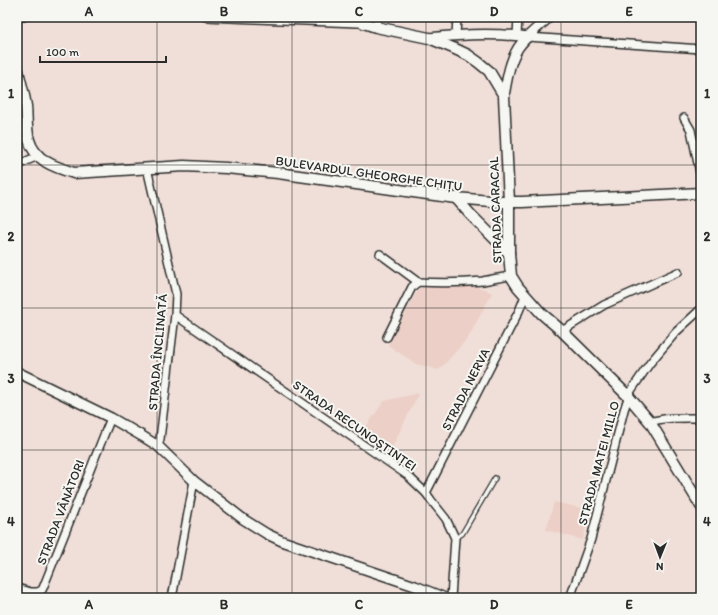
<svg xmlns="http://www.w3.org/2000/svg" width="718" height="615" font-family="Itim,sans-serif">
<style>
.built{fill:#eccfc6}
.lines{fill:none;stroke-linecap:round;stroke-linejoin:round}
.service-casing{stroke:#2b2b2b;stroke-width:6}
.minor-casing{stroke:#2b2b2b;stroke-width:10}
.tertiary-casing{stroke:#2b2b2b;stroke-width:12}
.secondary-casing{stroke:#2b2b2b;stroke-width:13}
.service{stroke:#f6f6f2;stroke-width:3.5}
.minor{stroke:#f6f6f2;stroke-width:7}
.tertiary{stroke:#f6f6f2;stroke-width:9}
.secondary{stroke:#f6f6f2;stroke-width:10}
.grid{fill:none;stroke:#2b2b2b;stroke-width:1;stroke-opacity:0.55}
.labels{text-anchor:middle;stroke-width:4;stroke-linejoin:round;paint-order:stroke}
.street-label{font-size:13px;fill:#2b2b2b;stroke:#f6f6f2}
.neatline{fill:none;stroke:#2b2b2b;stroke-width:1.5}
.grid-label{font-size:13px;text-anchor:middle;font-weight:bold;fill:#2b2b2b}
</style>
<rect width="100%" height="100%" fill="#f0dfd8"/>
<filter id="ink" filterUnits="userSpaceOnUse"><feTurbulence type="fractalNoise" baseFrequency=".025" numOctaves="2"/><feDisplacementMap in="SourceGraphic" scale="8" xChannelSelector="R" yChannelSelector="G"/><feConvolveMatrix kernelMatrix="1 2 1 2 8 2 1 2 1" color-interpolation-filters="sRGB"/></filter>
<g filter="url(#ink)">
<g class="built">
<path d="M 473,287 L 484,289 L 492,293 L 468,338 L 439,370 L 416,364 L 388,345 L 419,288 Z"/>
<path d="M 419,393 L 389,453 L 361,434 L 384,401 Z"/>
<path d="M 554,502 L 590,510 L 583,540 L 546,530 Z"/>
</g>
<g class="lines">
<g class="service-casing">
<path id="service" d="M 455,538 L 462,534 L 495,478"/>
</g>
<g class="minor-casing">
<g id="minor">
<path d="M 17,17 L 24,17"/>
<path d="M 206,17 L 357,23"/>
<path d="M 376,27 L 377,17"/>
<path d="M 456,36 L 457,17"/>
<path d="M 517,36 L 518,17"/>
<path d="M 528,37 L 701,49"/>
<path d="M 684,118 L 691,130 L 701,178"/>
<path d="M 17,168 L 22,163 L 38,156"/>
<path d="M 147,168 L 176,294 L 175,315 L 160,439 L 158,446"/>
<path d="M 380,254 L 418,282"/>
<path d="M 175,315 L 407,475 L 426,493 L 431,500 L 446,519 L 455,538 L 451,598"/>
<path d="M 562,331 L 604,305 L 678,272"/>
<path d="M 387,337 L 412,287 L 418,282 C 440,283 461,283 483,281 C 493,279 502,277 511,276"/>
<path d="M 650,422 C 666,417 684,418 701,418"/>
<path d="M 426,493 L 519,311 L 525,296"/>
<path d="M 17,588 L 31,592 L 38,592 L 42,590 L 43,588 L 104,435 L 111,418"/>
<path d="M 172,598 L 194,481"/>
<path d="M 570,598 L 591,539 L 624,410 L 630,392 L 650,363 L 676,332 L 701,309"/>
</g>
</g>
<g class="tertiary-casing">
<g id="tertiary">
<path d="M 429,38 C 462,34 496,33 528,37"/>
<path d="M 504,96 C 507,80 509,63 518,48 C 526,36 539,27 549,17"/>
<path d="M 17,372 L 111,418 L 142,436 L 158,446 L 194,481 L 243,519 L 267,534 L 282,541 L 415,586 L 445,598"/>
</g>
</g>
<g class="secondary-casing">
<g id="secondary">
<path d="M 349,17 L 364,23 L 376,27 L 429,38 L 453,48 L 468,55 L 478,62 L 489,71 L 504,96 L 509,202 L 509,253 L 511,276 L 518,287 L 541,313 L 562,331 L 628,396 L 650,422 L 701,506"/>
<path d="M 17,67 C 20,80 24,93 26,106 C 27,117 26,129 29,140 C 35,161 55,167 74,173 L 184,166 L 226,168 L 278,173 L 456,198 L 502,202 L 522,202 L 701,193"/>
<path d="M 456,198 L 470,214 L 509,253"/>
</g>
</g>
<use href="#service" class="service"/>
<use href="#minor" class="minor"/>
<use href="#tertiary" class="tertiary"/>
<use href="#secondary" class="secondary"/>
</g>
</g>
<path class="grid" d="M 157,17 L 157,598M 292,17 L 292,598M 426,17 L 426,598M 561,17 L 561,598M 17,165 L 701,165M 17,308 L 701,308M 17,450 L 701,450"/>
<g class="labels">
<g class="street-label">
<text transform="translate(369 173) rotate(8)" y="5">BULEVARDUL GHEORGHE CHIȚU</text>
<text transform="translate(495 210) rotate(-92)" y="5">STRADA CARACAL</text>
<text transform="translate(157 352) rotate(-85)" y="5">STRADA ÎNCLINATĂ</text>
<text transform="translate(465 389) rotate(-63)" y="5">STRADA NERVA</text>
<text transform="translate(355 425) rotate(35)" y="5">STRADA RECUNOȘTINȚEI</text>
<text transform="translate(598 463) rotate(-75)" y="5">STRADA MATEI MILLO</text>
<text transform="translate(60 512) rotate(-69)" y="5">STRADA VÂNĂTORI</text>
</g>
</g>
<rect width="718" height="615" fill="none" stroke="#f6f6f2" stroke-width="44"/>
<g transform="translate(660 557) rotate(181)" stroke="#f6f6f2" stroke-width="3" paint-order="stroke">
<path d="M0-3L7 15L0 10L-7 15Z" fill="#2b2b2b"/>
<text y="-6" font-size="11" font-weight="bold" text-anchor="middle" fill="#2b2b2b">N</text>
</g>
<path d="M40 56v6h126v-6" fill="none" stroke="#2b2b2b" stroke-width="2"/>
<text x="46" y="56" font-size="12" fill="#2b2b2b" stroke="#f6f6f2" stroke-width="3" paint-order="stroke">100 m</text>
<rect x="22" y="22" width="674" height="571" class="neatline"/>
<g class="grid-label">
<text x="89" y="16">A</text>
<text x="224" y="16">B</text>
<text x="359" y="16">C</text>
<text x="494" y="16">D</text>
<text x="629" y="16">E</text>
<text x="11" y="98">1</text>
<text x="707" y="98">1</text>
<text x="11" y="241">2</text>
<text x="707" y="241">2</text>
<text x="11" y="383">3</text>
<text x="707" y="383">3</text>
<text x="11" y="526">4</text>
<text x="707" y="526">4</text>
<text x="89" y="609">A</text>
<text x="224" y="609">B</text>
<text x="359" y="609">C</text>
<text x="494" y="609">D</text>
<text x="629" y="609">E</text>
</g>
</svg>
